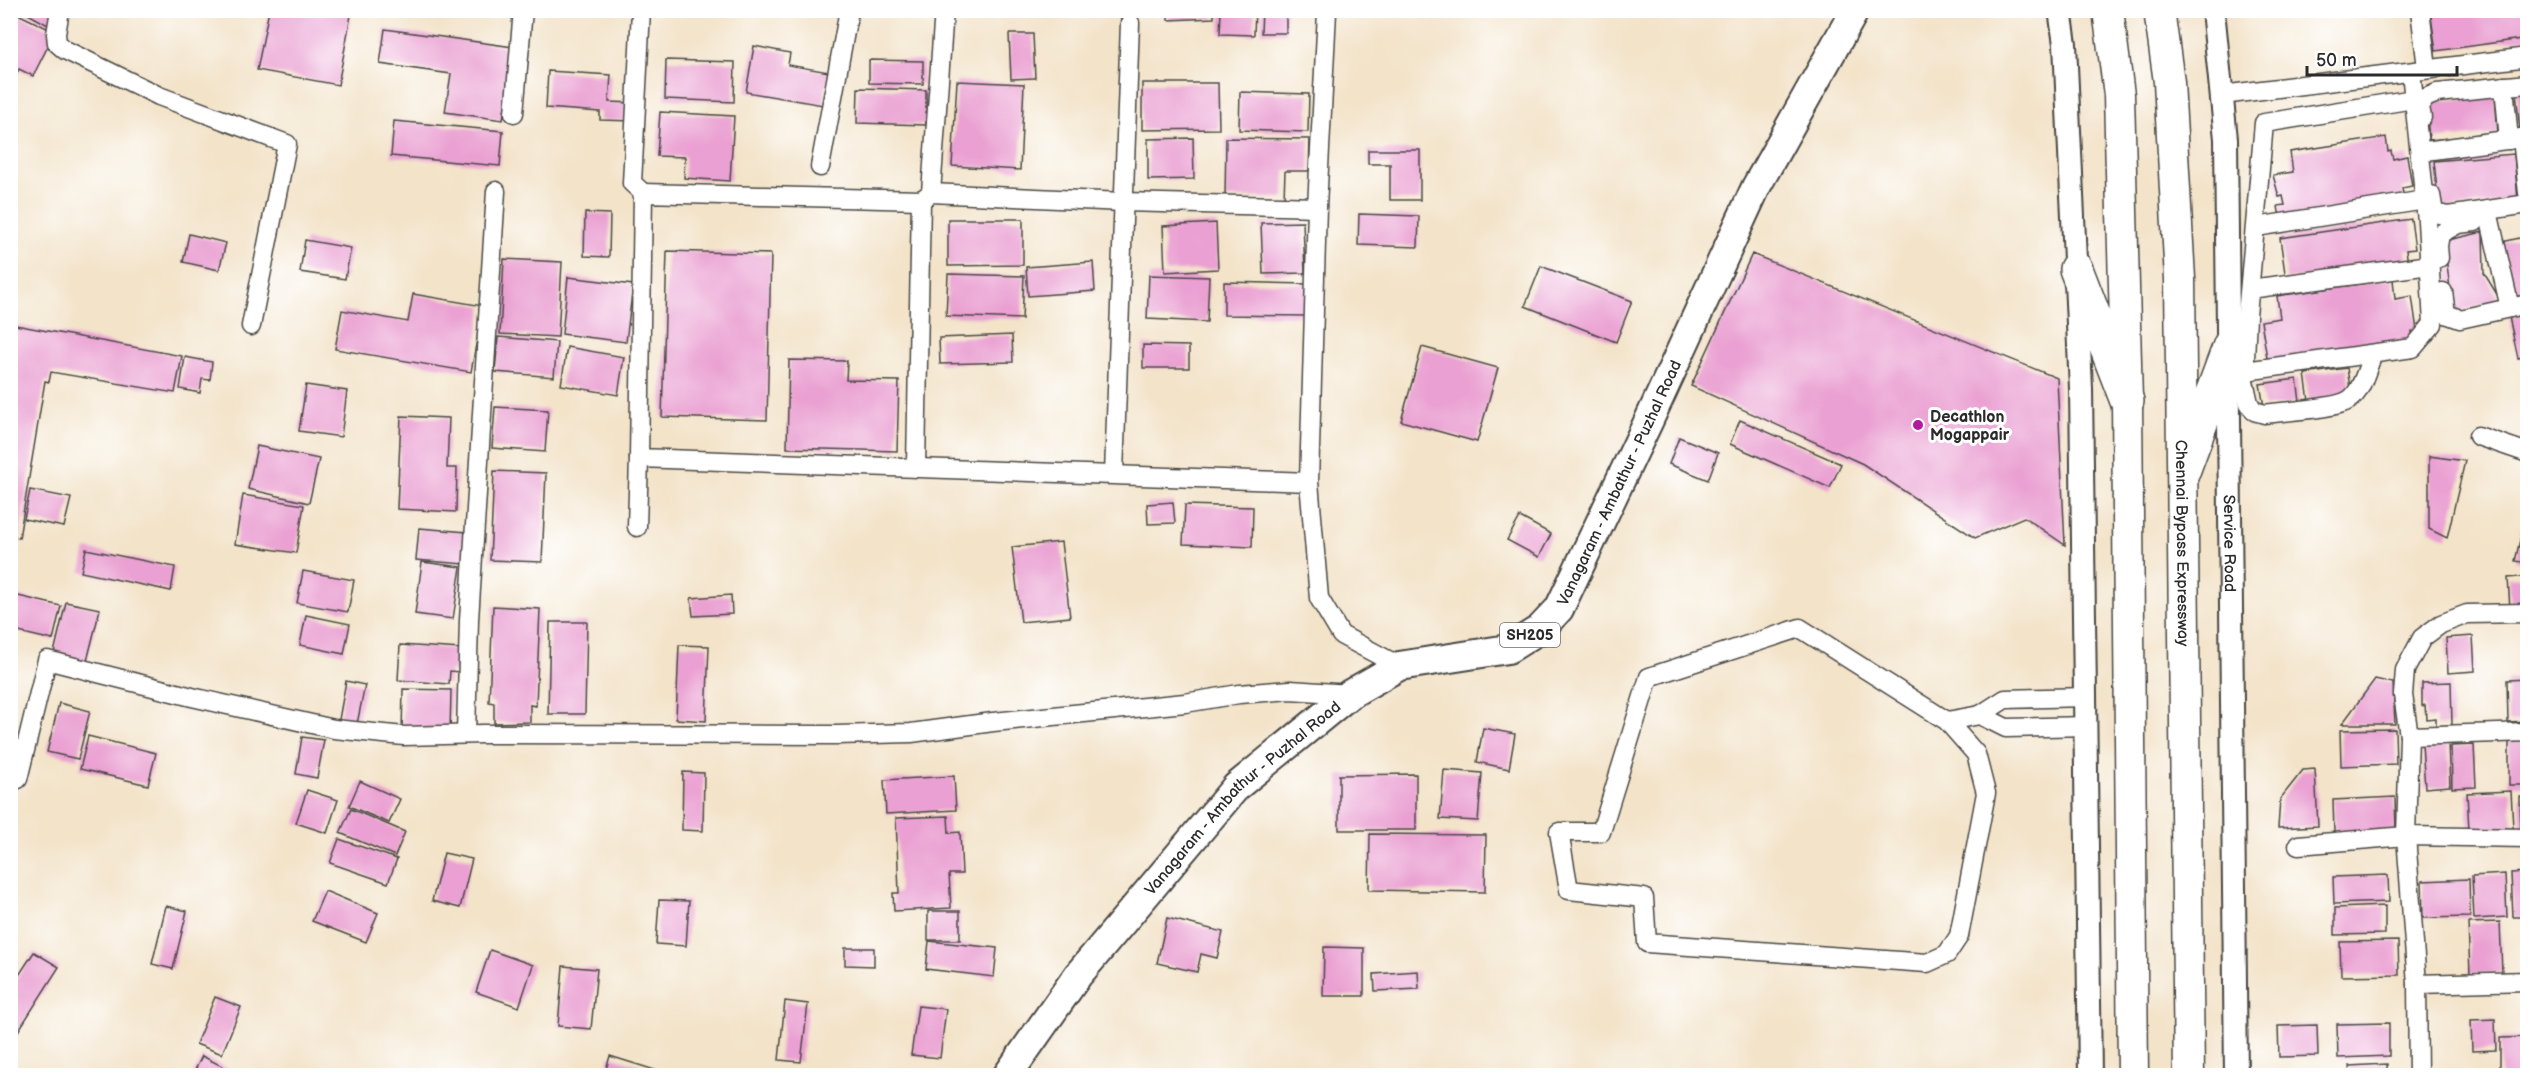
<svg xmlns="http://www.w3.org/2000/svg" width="2538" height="1086" font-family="'Balsamiq Sans',sans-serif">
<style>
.building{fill:#eaa0d2}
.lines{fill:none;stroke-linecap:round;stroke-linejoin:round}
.minor-casing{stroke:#494743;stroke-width:21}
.tertiary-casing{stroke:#494743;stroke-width:26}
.primary-casing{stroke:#494743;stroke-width:32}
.trunk-casing{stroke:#494743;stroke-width:33}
.motorway-casing{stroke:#494743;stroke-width:36}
.minor{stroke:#fff;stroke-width:18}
.tertiary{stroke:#fff;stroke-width:22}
.primary{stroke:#fff;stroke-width:28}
.trunk{stroke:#fff;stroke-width:30}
.motorway{stroke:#fff;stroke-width:33}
.poi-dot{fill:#b5179e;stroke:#fff;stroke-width:2}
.labels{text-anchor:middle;stroke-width:6;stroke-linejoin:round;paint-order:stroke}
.shield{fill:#fff;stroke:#6b6b6b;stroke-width:1.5}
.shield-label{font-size:15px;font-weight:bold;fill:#2b2b2b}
.poi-label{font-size:16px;font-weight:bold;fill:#2b2b2b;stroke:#fff;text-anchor:start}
.street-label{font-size:16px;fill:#2b2b2b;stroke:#fff}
</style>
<rect width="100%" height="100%" fill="#fff"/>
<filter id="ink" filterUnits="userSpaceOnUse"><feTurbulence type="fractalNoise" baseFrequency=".0167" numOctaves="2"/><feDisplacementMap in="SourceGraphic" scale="12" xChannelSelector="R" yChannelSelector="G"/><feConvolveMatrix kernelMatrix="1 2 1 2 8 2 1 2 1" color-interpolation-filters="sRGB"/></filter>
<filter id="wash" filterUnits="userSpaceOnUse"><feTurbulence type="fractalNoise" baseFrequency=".008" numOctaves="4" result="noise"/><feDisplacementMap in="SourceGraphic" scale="24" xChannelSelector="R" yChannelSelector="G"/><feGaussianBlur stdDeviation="1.35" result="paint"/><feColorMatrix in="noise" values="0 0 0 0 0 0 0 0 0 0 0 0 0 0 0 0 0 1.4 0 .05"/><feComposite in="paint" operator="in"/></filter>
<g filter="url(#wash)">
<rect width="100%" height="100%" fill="#f3e3c9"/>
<g id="blocks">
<g class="building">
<path d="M 21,10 L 65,10 L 55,29 Z"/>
<path d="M 269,10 L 352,10 L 338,85 L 257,70 Z"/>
<path d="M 1088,10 L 1111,10 L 1110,17 L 1088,14 Z"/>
<path d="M 1168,10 L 1214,10 L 1214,18 L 1168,20 Z"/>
<path d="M 1221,10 L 1255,10 L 1254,35 L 1220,34 Z"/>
<path d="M 1262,10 L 1286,10 L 1286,33 L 1261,33 Z"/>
<path d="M 2430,10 L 2528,10 L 2528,38 L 2436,51 Z"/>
<path d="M 16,13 L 55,32 L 33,76 L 19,69 L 10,86 L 10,24 Z"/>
<path d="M 385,29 L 513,47 L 503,120 L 445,112 L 451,74 L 380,64 Z"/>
<path d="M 1009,34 L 1033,34 L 1035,78 L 1011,79 Z"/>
<path d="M 754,46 L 790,53 L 788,65 L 829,72 L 823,105 L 746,92 Z"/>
<path d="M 666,60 L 735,62 L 734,102 L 665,99 Z"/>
<path d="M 869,60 L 923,61 L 923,84 L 869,83 Z"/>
<path d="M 548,71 L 611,75 L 609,102 L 635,103 L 634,121 L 600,120 L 600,112 L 546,108 Z"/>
<path d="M 957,81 L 1024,84 L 1020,170 L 952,166 Z"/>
<path d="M 1142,83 L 1218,83 L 1219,129 L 1142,130 Z"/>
<path d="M 858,88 L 926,90 L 926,125 L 857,123 Z"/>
<path d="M 2528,91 L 2528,129 L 2520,130 L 2516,92 Z"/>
<path d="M 1240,92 L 1309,94 L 1308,132 L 1239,130 Z"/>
<path d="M 2495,96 L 2498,134 L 2429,140 L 2426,102 Z"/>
<path d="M 660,112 L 734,116 L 730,181 L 684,178 L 685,157 L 657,156 Z"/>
<path d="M 394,121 L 503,131 L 500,166 L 391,156 Z"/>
<path d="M 2386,137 L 2388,152 L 2391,151 L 2393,159 L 2407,156 L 2412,186 L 2402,188 L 2404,199 L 2280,218 L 2278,206 L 2285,205 L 2283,196 L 2279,197 L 2273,175 L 2293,172 L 2290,152 Z"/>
<path d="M 1193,138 L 1194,179 L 1148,180 L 1148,139 Z"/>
<path d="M 1226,138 L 1310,139 L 1309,171 L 1285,171 L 1284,198 L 1225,198 Z"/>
<path d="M 1368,150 L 1420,150 L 1420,200 L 1390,200 L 1390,164 L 1368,164 Z"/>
<path d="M 2514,154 L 2518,201 L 2439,209 L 2434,161 Z"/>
<path d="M 585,213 L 610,214 L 609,257 L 584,256 Z"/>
<path d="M 1359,214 L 1419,216 L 1418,247 L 1358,245 Z"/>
<path d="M 948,219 L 1023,219 L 1023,265 L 948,266 Z"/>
<path d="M 2411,219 L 2415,249 L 2406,250 L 2408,263 L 2286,280 L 2280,238 Z"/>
<path d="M 1303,222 L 1305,273 L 1263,274 L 1261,223 Z"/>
<path d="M 1216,223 L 1218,269 L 1165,272 L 1163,226 Z"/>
<path d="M 2483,232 L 2484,273 L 2501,301 L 2453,312 L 2444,241 Z"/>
<path d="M 189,234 L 226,243 L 219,270 L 183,262 Z"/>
<path d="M 2528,236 L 2528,297 L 2516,300 L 2502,242 Z"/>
<path d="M 305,240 L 351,248 L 345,279 L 300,272 Z"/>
<path d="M 667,251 L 771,254 L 767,420 L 662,417 Z"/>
<path d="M 1752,254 L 2057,378 L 2065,545 L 2024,517 L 1975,538 L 1863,464 L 1691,386 Z"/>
<path d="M 504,259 L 562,262 L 558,337 L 500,334 Z"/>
<path d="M 1093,262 L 1095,291 L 1028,296 L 1026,267 Z"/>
<path d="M 1541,266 L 1632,301 L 1616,342 L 1525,306 Z"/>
<path d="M 948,274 L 1024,276 L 1022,319 L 946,316 Z"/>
<path d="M 1149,275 L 1209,277 L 1207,322 L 1147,319 Z"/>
<path d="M 568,277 L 633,285 L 626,342 L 562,334 Z"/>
<path d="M 2393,279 L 2395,299 L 2412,296 L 2417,331 L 2412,332 L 2413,342 L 2268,364 L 2261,321 L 2280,318 L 2277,296 Z"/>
<path d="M 1224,282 L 1308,284 L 1308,316 L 1224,315 Z"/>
<path d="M 413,294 L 483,306 L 471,372 L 335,349 L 342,310 L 408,322 Z"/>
<path d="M 2528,313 L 2528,356 L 2518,358 L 2509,317 Z"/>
<path d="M 10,324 L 182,356 L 175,393 L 51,372 L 49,382 L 45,381 L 19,538 L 10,536 Z"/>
<path d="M 1012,335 L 1013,362 L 940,364 L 939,338 Z"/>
<path d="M 498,337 L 557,342 L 554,377 L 495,372 Z"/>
<path d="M 1143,345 L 1189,346 L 1189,368 L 1143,368 Z"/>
<path d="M 567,347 L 624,357 L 618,395 L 561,385 Z"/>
<path d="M 1422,347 L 1498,368 L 1477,442 L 1401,421 Z"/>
<path d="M 185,357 L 212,362 L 210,380 L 202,379 L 200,393 L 180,389 Z"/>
<path d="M 789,360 L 847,361 L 846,380 L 899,381 L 897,451 L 787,448 Z"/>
<path d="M 2347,368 L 2351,395 L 2309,401 L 2305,374 Z"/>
<path d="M 2297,379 L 2300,402 L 2264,407 L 2260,384 Z"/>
<path d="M 306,385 L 347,391 L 341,437 L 299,431 Z"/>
<path d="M 495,407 L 548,410 L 545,452 L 492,448 Z"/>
<path d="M 401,416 L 449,418 L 447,468 L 457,468 L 456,512 L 397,509 Z"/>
<path d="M 1740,420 L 1841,464 L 1830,488 L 1730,444 Z"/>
<path d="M 1679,437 L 1718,453 L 1708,480 L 1669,464 Z"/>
<path d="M 257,446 L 319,459 L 309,503 L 248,489 Z"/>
<path d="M 2429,456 L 2465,461 L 2447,538 L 2429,529 Z"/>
<path d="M 494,471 L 546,473 L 542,562 L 490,560 Z"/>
<path d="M 30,490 L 71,498 L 64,527 L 24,519 Z"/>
<path d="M 243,495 L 304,505 L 296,553 L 235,544 Z"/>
<path d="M 1173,502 L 1175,523 L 1148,524 L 1147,504 Z"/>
<path d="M 1185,505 L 1253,507 L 1252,547 L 1183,544 Z"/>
<path d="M 2528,507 L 2528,563 L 2515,561 Z"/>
<path d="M 1520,517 L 1551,534 L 1539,557 L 1507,540 Z"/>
<path d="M 419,528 L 467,532 L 464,564 L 416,560 Z"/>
<path d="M 1061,542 L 1070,617 L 1021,622 L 1012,547 Z"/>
<path d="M 86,549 L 175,567 L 171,591 L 81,572 Z"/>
<path d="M 422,562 L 461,567 L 453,619 L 415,614 Z"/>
<path d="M 303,571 L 354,580 L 348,612 L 297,603 Z"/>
<path d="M 2528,576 L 2528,608 L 2510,609 L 2508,578 Z"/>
<path d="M 10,594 L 61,606 L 53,640 L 10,630 Z"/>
<path d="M 731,595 L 732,614 L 693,616 L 691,598 Z"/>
<path d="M 66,602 L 100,609 L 86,665 L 53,657 Z"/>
<path d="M 493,606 L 540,609 L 536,706 L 530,705 L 530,722 L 494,723 L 494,703 L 489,702 Z"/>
<path d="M 306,615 L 350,624 L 344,654 L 300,645 Z"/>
<path d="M 550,622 L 587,622 L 585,714 L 548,714 Z"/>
<path d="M 2473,636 L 2475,671 L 2448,673 L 2446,638 Z"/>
<path d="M 400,645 L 461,649 L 459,672 L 450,671 L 449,684 L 398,680 Z"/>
<path d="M 679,645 L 709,646 L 706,721 L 676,719 Z"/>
<path d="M 2375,679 L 2393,683 L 2395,724 L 2342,724 Z"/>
<path d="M 2528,679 L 2528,721 L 2508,722 L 2507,680 Z"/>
<path d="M 346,681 L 365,685 L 356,729 L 338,725 Z"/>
<path d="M 2451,682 L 2452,725 L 2436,726 L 2436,718 L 2426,719 L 2425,705 L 2422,706 L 2422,683 Z"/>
<path d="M 403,689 L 451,690 L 450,733 L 402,732 Z"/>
<path d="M 59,703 L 90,711 L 78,759 L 47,752 Z"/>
<path d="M 1483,728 L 1515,734 L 1509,769 L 1477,762 Z"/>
<path d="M 2395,729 L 2396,764 L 2341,766 L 2340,730 Z"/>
<path d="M 88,736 L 156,753 L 148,785 L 80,769 Z"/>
<path d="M 302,737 L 324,740 L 317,778 L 296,774 Z"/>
<path d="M 2509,741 L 2528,742 L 2528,785 L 2509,785 Z"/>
<path d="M 2448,742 L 2450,786 L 2425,788 L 2422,744 Z"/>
<path d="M 2474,745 L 2476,787 L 2452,788 L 2451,746 Z"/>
<path d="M 2315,769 L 2318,826 L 2278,828 L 2280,799 L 2303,770 Z"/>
<path d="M 1444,770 L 1482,773 L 1478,821 L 1440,819 Z"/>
<path d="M 683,772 L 704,773 L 703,831 L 682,830 Z"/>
<path d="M 1416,774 L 1416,830 L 1339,830 L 1339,775 Z"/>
<path d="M 954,776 L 956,810 L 886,814 L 884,780 Z"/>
<path d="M 360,781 L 400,799 L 389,823 L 349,806 Z"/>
<path d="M 307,790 L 338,800 L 327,833 L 296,823 Z"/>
<path d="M 2511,791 L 2513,828 L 2469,830 L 2467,793 Z"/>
<path d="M 2395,797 L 2396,831 L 2334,834 L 2333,800 Z"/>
<path d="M 2520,797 L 2528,797 L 2528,833 L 2521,833 Z"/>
<path d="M 351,809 L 405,832 L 395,856 L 340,833 Z"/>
<path d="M 948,816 L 949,833 L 960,832 L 962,874 L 949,874 L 951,908 L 894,911 L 893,893 L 899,893 L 896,818 Z"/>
<path d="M 1370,834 L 1486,835 L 1485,892 L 1369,890 Z"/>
<path d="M 339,839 L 397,859 L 388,883 L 330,863 Z"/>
<path d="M 444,853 L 472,859 L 460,908 L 432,901 Z"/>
<path d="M 2528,872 L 2528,917 L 2513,917 L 2511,873 Z"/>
<path d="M 2505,874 L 2507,917 L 2474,919 L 2472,876 Z"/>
<path d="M 2388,875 L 2389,902 L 2334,904 L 2333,877 Z"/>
<path d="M 2469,879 L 2470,917 L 2423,918 L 2422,881 Z"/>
<path d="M 325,891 L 378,913 L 366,942 L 312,921 Z"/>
<path d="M 659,900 L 689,901 L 686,946 L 656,944 Z"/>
<path d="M 166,906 L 187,911 L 173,969 L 152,964 Z"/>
<path d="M 2385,906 L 2385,934 L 2335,935 L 2335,908 Z"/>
<rect x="928" y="911" width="32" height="29"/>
<path d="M 1167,918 L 1223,932 L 1217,958 L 1201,954 L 1197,972 L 1157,963 Z"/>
<path d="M 2500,922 L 2502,973 L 2470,974 L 2468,923 Z"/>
<path d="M 929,941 L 997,948 L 994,977 L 926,969 Z"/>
<path d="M 2398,941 L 2399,975 L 2341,976 L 2340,942 Z"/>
<path d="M 1324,947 L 1364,948 L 1364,996 L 1323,996 Z"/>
<path d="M 845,948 L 874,948 L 874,966 L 845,965 Z"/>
<path d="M 490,950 L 533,965 L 519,1007 L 476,992 Z"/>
<path d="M 34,952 L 59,967 L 10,1044 L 10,989 Z"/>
<path d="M 563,966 L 597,969 L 591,1029 L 558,1026 Z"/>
<path d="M 1418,971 L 1419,989 L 1375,991 L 1374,974 Z"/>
<path d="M 215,997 L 241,1007 L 222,1054 L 196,1044 Z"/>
<path d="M 785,1001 L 808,1004 L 801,1062 L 779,1060 Z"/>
<path d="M 918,1006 L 946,1009 L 940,1058 L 911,1055 Z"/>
<path d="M 2495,1019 L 2496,1050 L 2472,1051 L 2471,1020 Z"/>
<path d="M 2389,1023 L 2389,1056 L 2338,1058 L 2337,1024 Z"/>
<path d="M 2317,1025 L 2318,1056 L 2279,1057 L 2278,1026 Z"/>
<path d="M 2528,1037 L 2528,1076 L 2500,1076 L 2500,1038 Z"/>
<path d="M 202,1056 L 232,1071 L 230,1076 L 192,1076 Z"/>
<path d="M 610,1056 L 671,1075 L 671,1076 L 604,1076 Z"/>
<path d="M 2387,1064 L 2387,1076 L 2350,1076 L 2349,1066 Z"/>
</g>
</g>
</g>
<g filter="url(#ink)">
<use href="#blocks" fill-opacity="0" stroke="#494743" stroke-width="1.5"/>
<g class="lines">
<g class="minor-casing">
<g id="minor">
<path d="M 60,10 L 56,34 L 57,43 L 65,50 L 159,96 L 287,144 L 251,326"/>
<path d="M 641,10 L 632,183 L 643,193"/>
<path d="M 2420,10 L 2427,68"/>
<path d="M 2504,86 L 2509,140"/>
<path d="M 2222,95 L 2528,57"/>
<path d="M 514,113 L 523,10"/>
<path d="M 2422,117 L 2420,108 L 2423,99 L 2437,93 L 2528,84"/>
<path d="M 2522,138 L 2528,193"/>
<path d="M 2425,151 L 2528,137"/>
<path d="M 820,167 L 849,10"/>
<path d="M 931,193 L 944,10"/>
<path d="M 2431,195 L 2434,213 L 2448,216 L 2528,204"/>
<path d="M 1317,207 L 1327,12"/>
<path d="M 2490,220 L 2510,308"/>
<path d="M 2256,227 L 2425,200"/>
<path d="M 2439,258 L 2438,246 L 2440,234 L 2458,224 L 2475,222"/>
<path d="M 2250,289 L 2430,265"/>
<path d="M 2443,292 L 2446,314 L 2460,319 L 2528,304"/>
<path d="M 2373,354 C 2367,367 2362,392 2349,400 C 2336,409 2283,411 2265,414 L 2254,411 L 2249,403 L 2244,381 L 2247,316 L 2264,123 L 2414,99"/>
<path d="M 2245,371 L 2413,348 L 2433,324 L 2427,221 L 2411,72"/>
<path d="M 2478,436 L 2528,453"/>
<path d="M 916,466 L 921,200"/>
<path d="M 1114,474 L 1130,23"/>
<path d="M 1309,482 L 1317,207 L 1123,202 L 931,193 L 921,200 L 643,193 L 639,458 L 1309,482 L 1319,598 L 1341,635 L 1399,666"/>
<path d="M 637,527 L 639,458"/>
<path d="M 1980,715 L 2006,728 L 2087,726"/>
<path d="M 1947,721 L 1976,754 L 1986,793 L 1959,936 L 1947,954 L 1927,963 L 1647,943 L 1644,898 L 1569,890 L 1559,832 L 1601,832 L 1649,677 L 1800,628 L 1947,721 L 1980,715 L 2005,699 L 2087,697"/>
<path d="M 466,734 L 469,620 L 496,191"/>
<path d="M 2409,736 L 2528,732"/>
<path d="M 18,779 L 47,660 L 192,697 L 334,729 L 404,736 L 483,734 L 836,735 L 911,733 L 993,722 L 1185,703 L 1239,694 L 1290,690 L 1350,694"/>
<path d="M 2298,845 L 2406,836 L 2528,838"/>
<path d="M 2417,984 L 2528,981"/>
<path d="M 2418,1076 L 2417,984 L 2406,836 L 2409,736 L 2403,695 L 2405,670 L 2422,638 L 2441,624 L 2467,614 L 2528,613"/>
</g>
</g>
<g class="tertiary-casing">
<g id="tertiary">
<path d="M 2060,10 L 2065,44 L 2081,389 L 2090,1076"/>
<path id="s1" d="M 2213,10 L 2226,139 L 2236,1076"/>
</g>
</g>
<g class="primary-casing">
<g id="primary">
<path id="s2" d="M 1007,1076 L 1078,975 L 1236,787 L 1350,694 L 1399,666 L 1508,649 L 1540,629 L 1559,609 L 1649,420 L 1756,187 L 1855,10"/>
</g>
</g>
<g class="trunk-casing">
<g id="trunk">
<path d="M 2108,10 L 2119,95 L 2127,401 L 2133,1076"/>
<path id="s3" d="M 2159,10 L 2169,82 L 2180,279 L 2189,1076"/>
</g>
</g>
<g class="motorway-casing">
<g id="motorway">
<path d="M 2076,269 L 2127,401"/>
<path d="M 2184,469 L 2230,345"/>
</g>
</g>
<use href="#minor" class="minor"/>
<use href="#tertiary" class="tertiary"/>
<use href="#primary" class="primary"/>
<use href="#trunk" class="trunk"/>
<use href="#motorway" class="motorway"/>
</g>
</g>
<circle class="poi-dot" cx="1918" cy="425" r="6"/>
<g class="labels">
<rect class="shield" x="1500" y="623" width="60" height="24" rx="4.5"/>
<g class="shield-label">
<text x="1530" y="640">SH205</text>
</g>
<g class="poi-label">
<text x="1930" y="422">Decathlon<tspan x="1930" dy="18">Mogappair</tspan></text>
</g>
<g class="street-label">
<text dy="6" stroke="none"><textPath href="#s2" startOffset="888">Vanagaram - Ambathur - Puzhal Road</textPath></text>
<text dy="6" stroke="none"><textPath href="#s3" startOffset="534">Chennai Bypass Expressway</textPath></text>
<text dy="6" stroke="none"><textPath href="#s1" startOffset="534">Service Road</textPath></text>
<text dy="6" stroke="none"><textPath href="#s2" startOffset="366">Vanagaram - Ambathur - Puzhal Road</textPath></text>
</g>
</g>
<rect width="2538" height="1086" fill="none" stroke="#fff" stroke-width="36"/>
<path d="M2307 66v9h150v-9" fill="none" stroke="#2b2b2b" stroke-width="3"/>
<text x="2316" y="66" font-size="18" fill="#2b2b2b" stroke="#ffffff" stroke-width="4.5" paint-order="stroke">50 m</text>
</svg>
